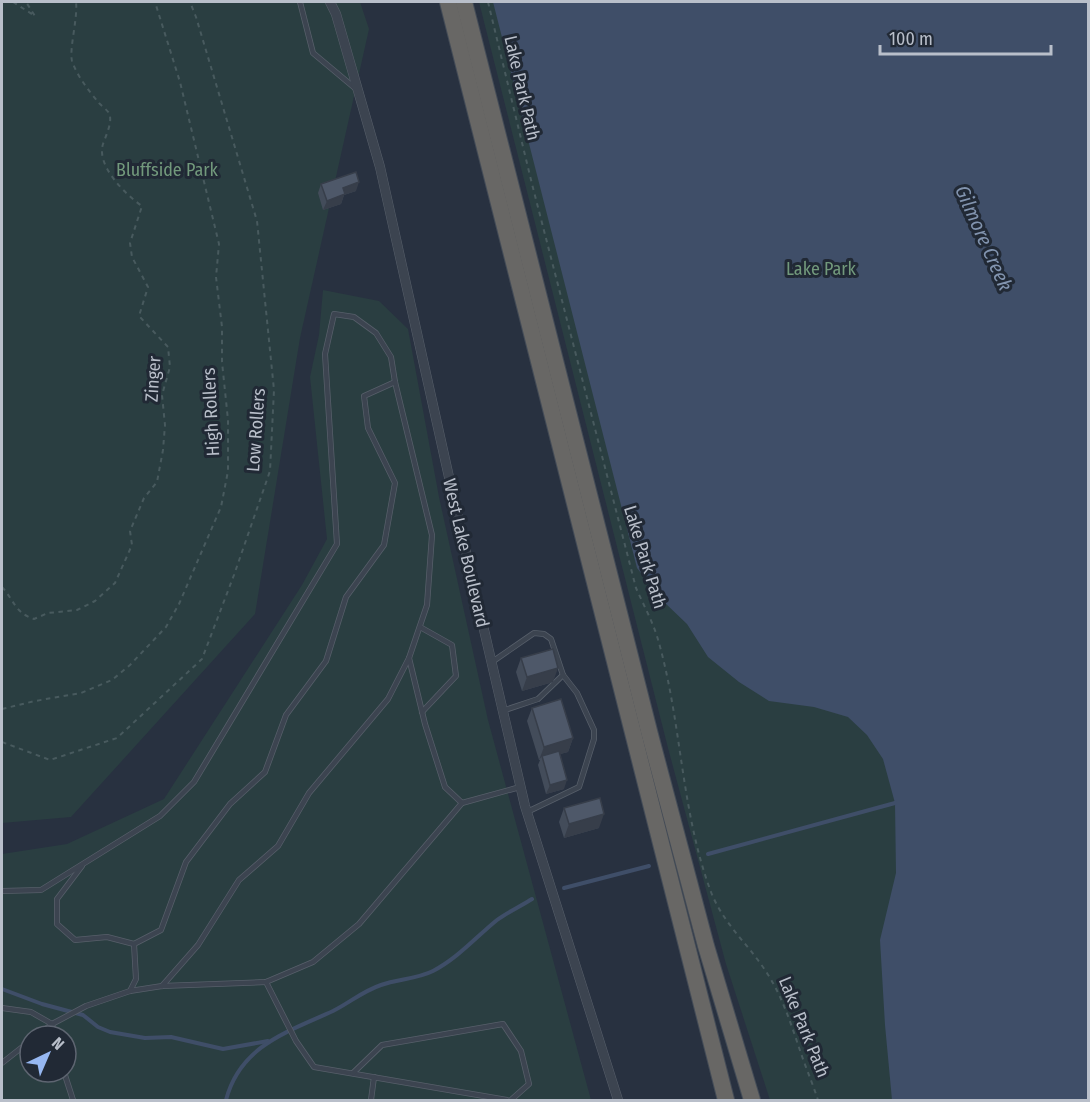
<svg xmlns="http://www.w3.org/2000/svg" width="1090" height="1102" font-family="'Fira Sans Condensed',sans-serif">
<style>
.green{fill:#2a3e41;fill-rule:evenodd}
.water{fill:#3f4e68}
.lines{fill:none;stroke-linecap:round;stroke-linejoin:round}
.stream{stroke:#3f4e68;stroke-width:4}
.service-casing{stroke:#575f6a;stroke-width:6}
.minor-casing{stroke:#575f6a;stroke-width:10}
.trunk-casing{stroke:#444c57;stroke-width:18}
.path{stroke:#485a5e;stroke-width:2;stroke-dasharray:4.5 4.5;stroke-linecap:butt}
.service{stroke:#3c4450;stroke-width:4.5}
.minor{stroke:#3c4450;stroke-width:9}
.trunk{stroke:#686765;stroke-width:16}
.wall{fill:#434c5a}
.shaded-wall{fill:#373e4a}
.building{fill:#4e5869;stroke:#373e4a;stroke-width:1.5}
.labels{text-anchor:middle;stroke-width:6;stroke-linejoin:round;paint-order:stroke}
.street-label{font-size:18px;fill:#b9bfca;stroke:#212935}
.park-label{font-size:18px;fill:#72997c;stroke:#212935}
.water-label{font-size:20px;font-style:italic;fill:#8294af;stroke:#212935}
</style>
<rect width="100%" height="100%" fill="#283140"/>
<g class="green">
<path d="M 2,2 L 360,2 L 369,29 L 300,338 L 255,614 L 71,817 L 2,823 Z"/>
<path d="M 479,2 L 1088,2 L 1088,1100 L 770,1100 L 726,964 L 668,748 Z"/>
<path d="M 323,290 L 379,301 L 408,329 L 439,497 L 488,720 L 591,1100 L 2,1100 L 2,854 L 67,844 L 164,799 L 302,585 L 327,539 L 310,377 L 319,335 ZM 30,1036 L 66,1036 L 66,1072 L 30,1072 Z"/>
</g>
<path class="water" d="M 493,2 L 1088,2 L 1088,1100 L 892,1100 L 885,1025 L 880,940 L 896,873 L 895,803 L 883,759 L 867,735 L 848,717 L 814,707 L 769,701 L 739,682 L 708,657 L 687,624 L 664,602 L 637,568 Z"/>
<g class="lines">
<g class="stream">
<path d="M 708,854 L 895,803"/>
<path d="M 564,888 L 649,866"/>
<path d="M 2,989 L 42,1004 L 83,1015 L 98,1027 L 110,1032 L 145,1038 L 171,1037 L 223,1049 L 268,1041"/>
<path d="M 226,1100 C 240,1046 287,1032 333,1011 C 349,1003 363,991 381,985 C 398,979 417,979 433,971 C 458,958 476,937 497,920 C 508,912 521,906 532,899"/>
</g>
<g class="service-casing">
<g id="service">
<path d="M 300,2 L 313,53 L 356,89"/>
<path d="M 420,627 L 452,645 L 456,676 L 422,712"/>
<path d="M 492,662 L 534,633 L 544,634 L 551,639 L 563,675 L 577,693 L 594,730 L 594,739 L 579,787 L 527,812"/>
<path d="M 502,711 L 538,699 L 563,675"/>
<path d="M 82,866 L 57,899 L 57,924 L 75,940 L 107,937 L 134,944 L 136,979 L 130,991"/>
<path d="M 2,891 L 41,890 L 160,816 L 194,782 L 337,544 L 325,354 L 334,314 L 354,317 L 376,333 L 391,357 L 395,382 L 432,535 L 427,605 L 409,658 L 425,724 L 445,787 L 462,803"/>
<path d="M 134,944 L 161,930 L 186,862 L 230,804 L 265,772 L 286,715 L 326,661 L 346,597 L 384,545 L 395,483 L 368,428 L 364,396 L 395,382"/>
<path d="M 266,982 L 296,1041 L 314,1067 L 507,1100"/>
<path d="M 162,986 L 198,945 L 239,880 L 278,846 L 309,793 L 388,699 L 409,658"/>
<path d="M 2,1008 L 31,1012 L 52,1024 L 54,1036"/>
<path d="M 37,1036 L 52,1024 L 86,1006 L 130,991 L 162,986 L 266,982 L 313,962 L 359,924 L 462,803 L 520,787"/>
<path d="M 2,1063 L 30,1041"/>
<path d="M 64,1072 L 73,1100"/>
<path d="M 353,1073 L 382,1045 L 503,1024 L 521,1051 L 529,1084 L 511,1100"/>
<path d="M 371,1100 L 374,1077"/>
</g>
</g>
<g class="minor-casing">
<path id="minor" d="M 330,2 L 336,14 L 380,167 L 461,531 L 525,806 L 618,1100"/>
</g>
<g class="trunk-casing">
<g id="trunk">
<path d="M 448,2 L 726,1100"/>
<path d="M 464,2 L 650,735 L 706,946 L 752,1100"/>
</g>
</g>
<g class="path">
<path d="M 13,2 L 35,16 L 26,2"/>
<path d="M 488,2 L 532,184 L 636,588 C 644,606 654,624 659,643 C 682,725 681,812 711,892 C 723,923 747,943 765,970 C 784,998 793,1031 804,1062 C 809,1075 814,1088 818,1100"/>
<path d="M 2,587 C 14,600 15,613 34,619 L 48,613 L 77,610 L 95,601 L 115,583 L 132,545 L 130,531 L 144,498 L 157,482 L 163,450 L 165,425 L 162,395 L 170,367 L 168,347 L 139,316 L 148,287 L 132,257 L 130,243 L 142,206 C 126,195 96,166 103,144 C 106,135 113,122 109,113 C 107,110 102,106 99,103 C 89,91 77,76 72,61 C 69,49 78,18 76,2"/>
<path d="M 2,709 L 35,701 L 81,693 L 112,680 L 130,665 L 166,627 L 179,604 L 221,507 L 228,471 L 228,420 L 222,362 L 222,327 L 216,277 L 219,244 L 180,82 L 155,2"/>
<path d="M 2,742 L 50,760 L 117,738 L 202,659 L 234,575 L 270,471 L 274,390 L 257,221 L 196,17 L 190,2"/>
</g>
<use href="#service" class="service"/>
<use href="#minor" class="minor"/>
<use href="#trunk" class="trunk"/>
</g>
<g class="wall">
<path d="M 321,184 L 356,191 L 344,195 L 341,204 L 323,210 L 318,193 Z"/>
<path d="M 521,658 L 553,682 L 522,691 L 516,672 Z"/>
<path d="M 532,708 L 573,738 L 568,752 L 560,754 L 564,789 L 546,794 L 538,765 L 540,760 L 539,760 L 527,721 Z"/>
<path d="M 564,808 L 599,828 L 564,838 L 559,822 Z"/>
</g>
<g class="shaded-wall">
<path d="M 359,182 L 356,191 L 344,195 L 341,204 L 323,210 L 327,201 L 343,188 Z"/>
<path d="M 558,668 L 553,682 L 522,691 L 527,677 Z"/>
<path d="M 573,738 L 568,752 L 542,759 L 542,756 L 539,760 L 544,747 Z"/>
<path d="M 567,780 L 564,789 L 546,794 L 550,785 Z"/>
<path d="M 604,814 L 599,828 L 564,838 L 569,824 Z"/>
</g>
<g class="building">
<path d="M 356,172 L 359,182 L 343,188 L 345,194 L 327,201 L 321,184 Z"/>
<path d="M 553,649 L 558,668 L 527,677 L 521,658 Z"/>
<path d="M 561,699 L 573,738 L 544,747 L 532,708 Z"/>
<path d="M 559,751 L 567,780 L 550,785 L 542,756 Z"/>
<path d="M 600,798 L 604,814 L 569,824 L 564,808 Z"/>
</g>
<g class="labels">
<g class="street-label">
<text transform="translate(522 88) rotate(77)" y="6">Lake Park Path</text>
<text transform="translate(153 379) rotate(-86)" y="6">Zinger</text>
<text transform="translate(211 412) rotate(-93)" y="6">High Rollers</text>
<text transform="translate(256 430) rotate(-86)" y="6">Low Rollers</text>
<text transform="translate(466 553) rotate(77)" y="6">West Lake Boulevard</text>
<text transform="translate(645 557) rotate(73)" y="6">Lake Park Path</text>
<text transform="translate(804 1027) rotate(68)" y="6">Lake Park Path</text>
</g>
<g class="park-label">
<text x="167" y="176">Bluffside Park</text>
<text x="821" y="275">Lake Park</text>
</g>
<g class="water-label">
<text transform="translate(984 238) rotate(66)" y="7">Gilmore Creek</text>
</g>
</g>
<rect width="1090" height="1102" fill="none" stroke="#b9bfca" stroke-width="6"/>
<g transform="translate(48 1054) rotate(44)"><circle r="28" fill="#212935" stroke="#5e6571" stroke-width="1.5"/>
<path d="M0-4.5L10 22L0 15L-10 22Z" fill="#96b7f1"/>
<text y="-9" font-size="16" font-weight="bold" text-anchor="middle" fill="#b9bfca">N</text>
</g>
<path d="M880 45v9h171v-9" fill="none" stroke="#b9bfca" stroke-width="3"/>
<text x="889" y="45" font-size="18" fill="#b9bfca" stroke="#212935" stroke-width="4.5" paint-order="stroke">100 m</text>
</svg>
